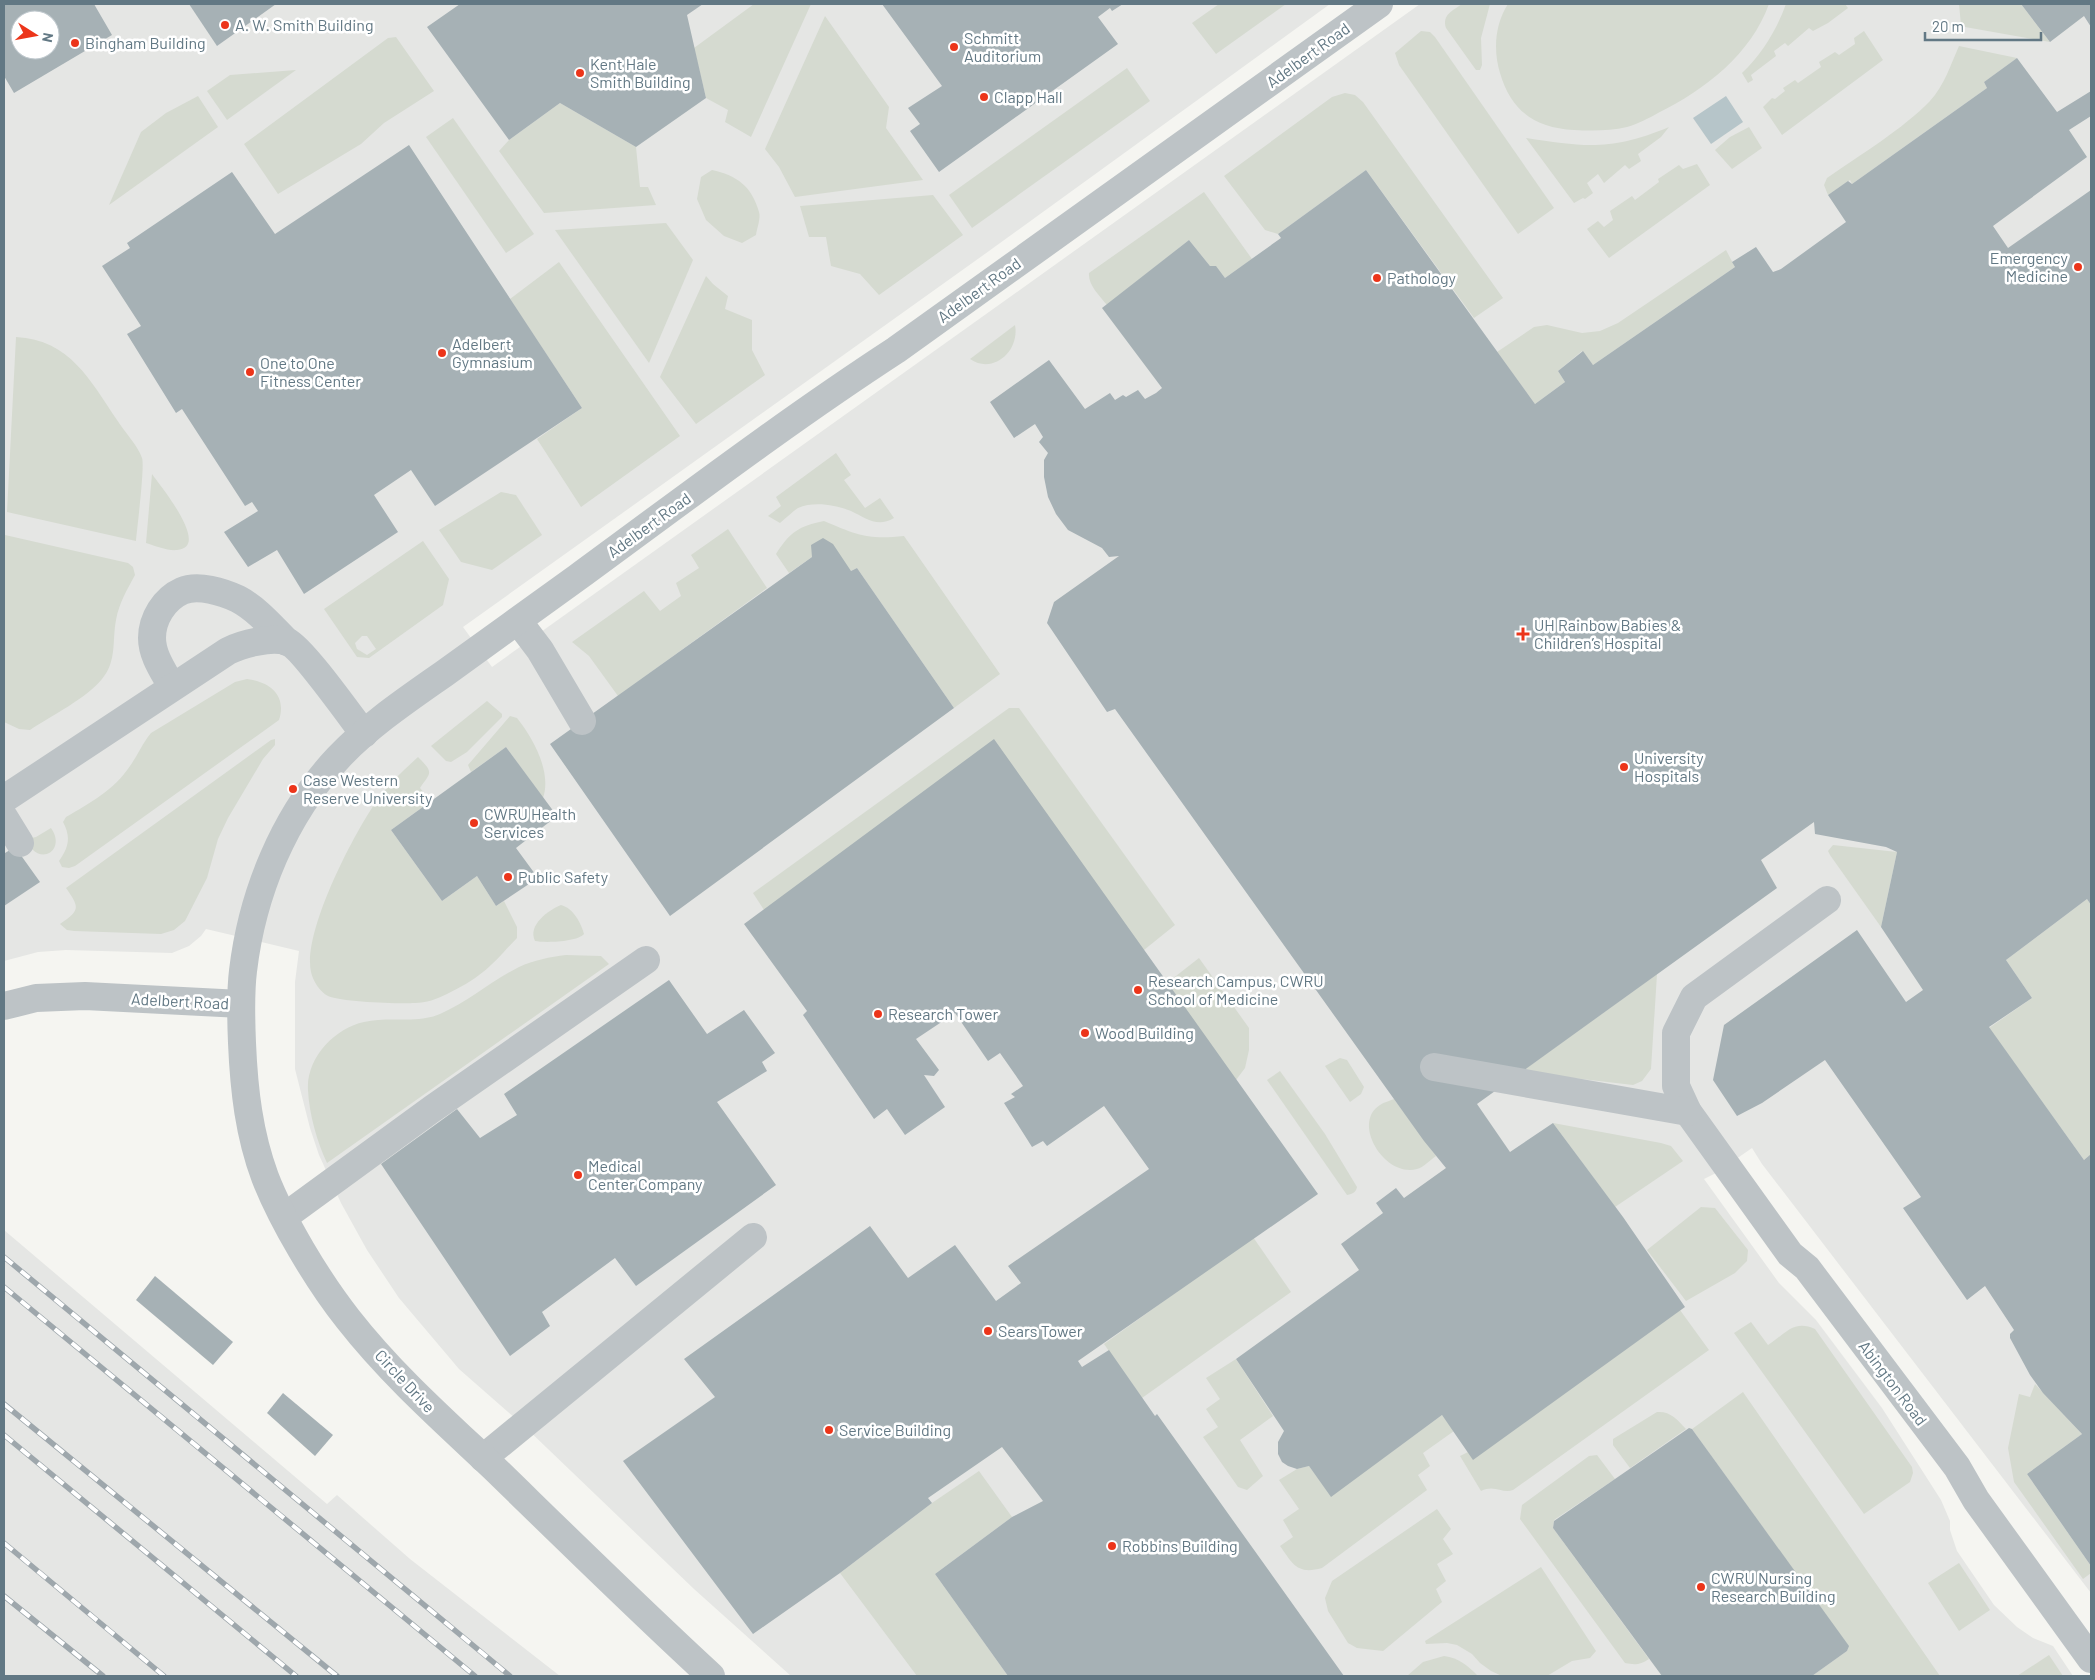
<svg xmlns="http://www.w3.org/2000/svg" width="2095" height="1680" font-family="Barlow,sans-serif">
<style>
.built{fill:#e5e6e4;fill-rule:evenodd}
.green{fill:#d5dad0;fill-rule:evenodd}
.water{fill:#b6c5c9}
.building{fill:#a6b1b5;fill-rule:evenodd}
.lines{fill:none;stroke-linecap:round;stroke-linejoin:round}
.minor{stroke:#bdc3c6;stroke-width:28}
.rail-casing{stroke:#9ea7ac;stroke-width:5.5}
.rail{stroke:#fff;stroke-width:4;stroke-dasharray:11;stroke-linecap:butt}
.poi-dot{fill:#ec351a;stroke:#fff;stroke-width:2}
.labels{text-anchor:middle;stroke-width:5;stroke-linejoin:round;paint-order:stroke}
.poi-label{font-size:16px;fill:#627884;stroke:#fff;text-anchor:start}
.street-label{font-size:16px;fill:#627884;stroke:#fff}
</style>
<rect width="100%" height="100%" fill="#f5f5f1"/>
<g class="built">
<path d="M 4,4 L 1330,4 L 989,251 L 463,627 L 492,667 L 1420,4 L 2091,4 L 2091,1593 L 1762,1164 L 1752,1148 L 1716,1173 L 1704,1179 L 1779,1283 L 1816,1320 L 1882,1408 L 1941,1500 L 1950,1521 L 1950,1530 L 1957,1551 L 1994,1605 L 2017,1627 L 2033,1638 L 2053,1646 L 2073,1676 L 791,1676 L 694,1589 L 523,1425 L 459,1369 L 399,1298 L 367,1250 L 341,1203 L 319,1155 L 310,1128 L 295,1069 L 295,982 L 299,951 L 206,929 L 201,936 L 189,946 L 172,953 L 66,950 L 38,952 L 4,961 ZM 20,20 L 50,20 L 50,50 L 20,50 Z"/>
<path d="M 4,1230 L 327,1504 L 337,1495 L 410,1559 L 560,1676 L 4,1676 Z"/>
</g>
<g class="green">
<path d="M 754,4 L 811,4 L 751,137 L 725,122 L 728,110 L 706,98 L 694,48 Z"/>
<path d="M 1219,4 L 1286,4 L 1216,54 L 1192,23 Z"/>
<path d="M 1462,4 L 1490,4 L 1481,38 L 1482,65 L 1480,70 L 1476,70 L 1446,28 C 1442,15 1452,11 1462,4 Z"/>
<path d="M 1508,4 L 1769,4 C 1751,54 1705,90 1658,113 C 1649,118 1638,124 1627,127 C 1610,131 1592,131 1574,130 C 1535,128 1511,111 1500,73 C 1493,50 1495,24 1508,4 Z"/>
<path d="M 1786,4 L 1845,4 L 1848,8 L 1828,23 L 1813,31 L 1809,28 L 1788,46 L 1785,43 L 1774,51 L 1776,56 L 1751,75 L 1753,80 L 1748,83 L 1742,73 C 1762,54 1777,29 1786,4 Z"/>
<path d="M 1959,4 L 2021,4 L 2050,42 L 1965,27 L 1961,25 Z"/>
<path d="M 825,16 L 889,107 L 886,128 L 923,180 L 795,197 L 779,167 L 765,149 Z"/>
<path d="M 1421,31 L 1430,32 L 1435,37 L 1554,208 L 1518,234 L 1399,65 L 1395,53 Z"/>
<path d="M 1864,31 L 1883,60 L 1782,135 L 1763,107 L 1772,98 L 1775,99 L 1785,91 L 1783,88 L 1795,80 L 1798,83 L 1821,67 L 1819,62 L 1835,52 L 1839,55 L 1855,44 L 1854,38 Z"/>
<path d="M 396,37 L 434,91 L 384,123 L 361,144 L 278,194 L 244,144 L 388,38 Z"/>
<path d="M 1959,46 L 2017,58 L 1984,82 L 1987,88 L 1852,184 L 1850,180 L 1828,195 L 1824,185 L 1827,178 C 1860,155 1903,129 1930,101 C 1944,86 1951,64 1959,46 Z"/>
<path d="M 1127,68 L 1150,101 L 972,228 L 949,195 Z"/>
<path d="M 296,70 L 227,120 L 207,91 L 230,75 Z"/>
<path d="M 1345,93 L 1355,95 L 1363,102 L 1503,298 L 1474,318 L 1366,170 L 1278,234 L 1265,230 L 1224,176 L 1332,97 Z"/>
<path d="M 198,96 L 218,127 L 109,205 L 141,132 L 166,113 Z"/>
<path d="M 560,103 L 636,147 L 640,187 L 648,187 L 656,205 L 544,213 L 499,151 L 509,140 Z"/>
<path d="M 453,118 L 534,234 L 506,253 L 426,137 Z"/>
<path d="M 1669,127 L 1661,137 L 1638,154 L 1641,161 L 1629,169 L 1625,165 L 1604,183 L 1598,174 L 1587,183 L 1593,193 L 1585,199 L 1583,198 L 1574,203 L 1526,138 C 1585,147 1612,151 1669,127 Z"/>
<path d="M 1749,127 L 1762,148 L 1732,169 L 1715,150 L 1730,137 Z"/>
<path d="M 1697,164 L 1710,185 L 1609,258 L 1587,229 L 1598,221 L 1604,227 L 1613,220 L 1610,211 L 1632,196 L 1635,200 L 1659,182 L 1658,179 L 1679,165 L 1683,169 Z"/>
<path d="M 712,170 C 736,175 752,186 759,212 C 761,218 757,228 756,235 L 742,243 L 724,236 L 706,220 L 697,199 L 701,177 Z"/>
<path d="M 1204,192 L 1252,259 L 1225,278 L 1216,267 L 1210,266 L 1189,240 L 1107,305 C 1099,295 1088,285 1089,273 Z"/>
<path d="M 933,195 L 963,235 L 879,295 L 860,274 L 831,266 L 826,237 L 809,237 L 800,206 Z"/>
<path d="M 666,223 L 693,260 L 649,363 L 555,230 Z"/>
<path d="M 1726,250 L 1735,267 L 1593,365 L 1582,351 L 1558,371 L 1565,382 L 1535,404 L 1497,352 L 1534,327 L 1547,325 L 1582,333 L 1600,331 L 1618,323 Z"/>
<path d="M 559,262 L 680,436 L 581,507 L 537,439 L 582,408 L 510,299 Z"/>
<path d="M 706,276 L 713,284 L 728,296 L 725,309 L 752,320 L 752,350 L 765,375 L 696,424 L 660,377 Z"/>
<path d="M 1015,325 C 1020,351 993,375 970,359 Z"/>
<path d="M 16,337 C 70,340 90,380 117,420 C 124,431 138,446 142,458 C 145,465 137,529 136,541 L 7,512 Z"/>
<path d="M 836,453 L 851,475 L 844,480 L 865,508 L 880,498 L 894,518 C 877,528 866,518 851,511 C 836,505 814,501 798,508 C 792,512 786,518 780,523 L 768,516 L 781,506 L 776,497 Z"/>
<path d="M 152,474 C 159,484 212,548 177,550 C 168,551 155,546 146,543 Z"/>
<path d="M 501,492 L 516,495 L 542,535 L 492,570 L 461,562 L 439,530 Z"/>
<path d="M 824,521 C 857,535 868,540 904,536 L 1000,674 L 954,708 L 857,568 L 851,571 L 812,545 L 812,557 L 789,573 L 776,554 C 790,532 799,526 824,521 Z"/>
<path d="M 728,529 L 767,588 L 618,696 L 589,656 L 572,642 L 644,591 L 660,611 L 681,596 L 676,583 L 699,568 L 691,555 Z"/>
<path d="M 5,535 L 128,563 L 133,567 L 135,575 C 127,590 119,603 116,620 C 112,641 117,661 102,679 C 87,698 51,716 30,730 L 19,729 L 4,722 Z"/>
<path d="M 423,541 L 449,579 L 443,605 L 369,658 L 357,657 L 324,609 ZM 362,636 L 367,636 L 376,649 L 367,655 L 357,649 L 355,643 Z"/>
<path d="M 247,679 C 270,682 287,695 279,720 L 75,866 L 69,868 L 62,867 L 59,861 C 69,847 71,837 63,822 L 66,817 C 90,803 114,790 130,766 C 138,755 142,744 151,733 L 235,682 Z"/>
<path d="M 487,701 L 502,714 L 502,717 L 467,752 L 451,762 L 446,761 L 431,746 Z"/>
<path d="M 1009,708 L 1019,708 L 1175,925 L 1144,950 L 764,910 L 753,893 Z"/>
<path d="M 510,716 L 517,718 C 533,738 552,772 543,798 L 506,747 L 471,772 L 468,765 Z"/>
<path d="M 275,739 L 275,745 L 263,759 L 228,818 L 218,839 L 207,878 L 185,921 L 174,930 L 161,934 L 74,931 L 67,930 L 60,924 C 80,910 80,908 66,888 L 271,740 Z"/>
<path d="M 418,757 C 434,773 431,772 420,788 L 431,801 L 391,830 L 442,901 L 477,876 L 496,906 L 504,901 L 517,927 L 517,938 C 506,949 495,963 483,972 C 472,981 459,988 447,994 C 437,999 426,1003 415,1003 C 398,1004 342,1002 328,996 C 320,992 313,981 311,972 C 302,932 356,828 381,795 C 392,781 405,769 418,757 Z"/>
<path d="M 51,828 C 65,848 45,863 32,849 C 30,846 28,842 26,839 L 36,837 Z"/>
<path d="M 1833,845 L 1897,852 L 1881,927 L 1830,855 L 1828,851 Z"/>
<path d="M 2087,899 L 2091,905 L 2091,1154 L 2084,1160 L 1989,1028 L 2032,998 L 2006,960 Z"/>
<path d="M 561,905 C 573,908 581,923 584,934 C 577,942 545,943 535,941 C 527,925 549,910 561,905 Z"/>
<path d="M 566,955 L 601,956 L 609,964 L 327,1163 C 317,1142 309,1113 308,1090 C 306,1058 335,1028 364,1022 C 389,1016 417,1024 440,1014 C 468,1002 491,981 519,967 C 534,960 550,957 566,955 Z"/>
<path d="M 1199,958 L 1249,1028 L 1249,1050 L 1245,1068 L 1236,1080 L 1167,983 Z"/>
<path d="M 1657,974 L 1651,1069 L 1642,1081 L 1633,1085 L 1521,1072 Z"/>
<path d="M 1340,1058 L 1347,1060 L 1364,1087 L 1361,1094 L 1350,1102 L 1325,1066 Z"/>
<path d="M 1280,1071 L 1325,1134 L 1357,1187 C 1356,1192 1353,1194 1347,1195 L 1267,1080 Z"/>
<path d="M 1394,1099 L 1436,1156 C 1431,1159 1423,1168 1417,1169 C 1385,1178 1351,1123 1380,1105 C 1384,1102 1390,1101 1394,1099 Z"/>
<path d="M 1553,1123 L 1661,1143 L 1671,1146 L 1683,1161 L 1615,1207 Z"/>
<path d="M 1701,1207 L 1715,1208 L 1748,1250 L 1747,1261 L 1735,1273 L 1686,1301 L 1647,1250 Z"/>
<path d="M 1253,1237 L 1291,1292 L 1142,1398 L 1104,1344 Z"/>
<path d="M 1680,1310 L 1709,1350 L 1513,1490 C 1502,1494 1495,1484 1481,1491 L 1460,1456 L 1468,1452 L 1473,1459 Z"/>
<path d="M 1751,1322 L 1768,1345 C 1785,1334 1794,1319 1815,1329 L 1912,1467 L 1913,1473 L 1910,1482 L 1864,1514 L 1734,1333 Z"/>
<path d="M 1236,1359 L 1273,1416 L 1240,1440 L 1263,1476 L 1247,1490 L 1238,1487 L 1203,1437 L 1218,1427 L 1206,1409 L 1220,1399 L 1206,1378 Z"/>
<path d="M 2035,1384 L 2082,1434 L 2027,1474 L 2091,1566 L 2091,1573 L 2083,1579 L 2014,1482 L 2008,1448 L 2019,1394 L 2030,1397 Z"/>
<path d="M 1743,1392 L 1940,1676 L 1812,1676 L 1847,1651 L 1848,1646 L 1692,1429 Z"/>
<path d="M 1657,1412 C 1670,1411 1677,1419 1686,1429 L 1630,1468 L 1613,1445 L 1613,1439 Z"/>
<path d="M 1442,1415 L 1454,1431 L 1423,1453 L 1430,1466 L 1418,1475 L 1427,1490 L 1322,1568 C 1297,1575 1293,1564 1280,1546 L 1293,1537 L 1283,1520 L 1299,1509 L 1279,1480 L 1297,1469 L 1309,1466 L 1331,1496 Z"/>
<path d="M 1597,1455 L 1615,1479 L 1554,1520 L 1553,1528 L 1649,1659 C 1640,1665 1635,1665 1625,1663 L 1520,1519 L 1522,1505 L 1589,1456 Z"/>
<path d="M 979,1471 L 1012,1517 L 935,1574 L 1008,1676 L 917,1676 L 840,1573 L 932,1503 Z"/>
<path d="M 1437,1509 L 1451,1529 L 1443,1539 L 1453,1554 L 1437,1564 L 1446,1581 L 1436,1589 L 1442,1602 L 1383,1651 L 1357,1648 L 1348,1643 L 1328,1611 L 1325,1598 L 1332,1581 Z"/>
<path d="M 1959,1563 L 1990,1610 L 1959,1631 L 1928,1583 Z"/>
<path d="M 1541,1567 L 1596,1651 L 1590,1658 L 1572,1661 L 1547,1676 L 1502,1676 L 1491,1671 L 1480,1663 L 1472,1654 L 1457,1645 L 1447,1643 L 1426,1644 L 1425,1641 Z"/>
<path d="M 2049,1655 L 2063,1676 L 2017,1676 Z"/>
<path d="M 1444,1656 C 1459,1658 1468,1666 1478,1676 L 1407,1676 L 1423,1662 Z"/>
</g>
<path class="water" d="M 1726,96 L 1743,122 L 1711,144 L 1693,118 Z"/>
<g class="building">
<path d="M 4,4 L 94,4 L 112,35 L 14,93 L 4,76 ZM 20,20 L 50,20 L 50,50 L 20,50 Z"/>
<path d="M 189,4 L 276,4 L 217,46 Z"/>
<path d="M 460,4 L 703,4 L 687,15 L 706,98 L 636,147 L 560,103 L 509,140 L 427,27 Z"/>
<path d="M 882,4 L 1123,4 L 1112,11 L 1110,8 L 1098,17 L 1118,44 L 939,172 L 910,131 L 920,124 L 908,108 L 942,86 Z"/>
<path d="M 2021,4 L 2091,4 L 2091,27 L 2084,16 L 2050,42 Z"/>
<path d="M 2017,58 L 2057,112 L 2091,91 L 2091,116 L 2069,130 L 2087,157 L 1993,226 L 2008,248 L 2091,190 L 2091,905 L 2087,899 L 2006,960 L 2032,998 L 1989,1027 L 2084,1160 L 2091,1154 L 2091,1566 L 2027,1474 L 2082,1434 L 2043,1393 L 2030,1375 L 2010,1338 L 2010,1334 L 2014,1330 L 1985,1286 L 1967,1300 L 1903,1208 L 1921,1197 L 1825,1060 L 1762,1103 L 1737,1116 L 1713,1080 L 1724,1025 L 1857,930 L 1906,1002 L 1923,990 L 1881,927 L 1897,852 L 1886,847 L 1815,834 L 1814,822 L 1761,860 L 1777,888 L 1477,1104 L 1510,1152 L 1553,1123 L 1623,1217 L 1685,1307 L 1473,1460 L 1442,1415 L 1331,1497 L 1309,1466 L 1297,1469 L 1288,1466 L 1282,1462 L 1278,1454 L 1278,1442 L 1284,1431 L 1236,1359 L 1359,1270 L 1341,1244 L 1383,1213 L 1376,1203 L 1396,1188 L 1404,1198 L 1446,1168 L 1424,1141 L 1115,709 L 1107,712 L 1047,623 L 1054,602 L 1119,556 L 1109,557 L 1102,548 L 1068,530 L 1056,514 L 1048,497 L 1044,477 L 1044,460 L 1048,453 L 1039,442 L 1043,437 L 1035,424 L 1014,438 L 990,402 L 1049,360 L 1085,409 L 1110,393 L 1115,400 L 1123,395 L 1126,397 L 1138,390 L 1145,399 L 1156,393 L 1162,388 L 1102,308 L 1189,240 L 1210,266 L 1216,266 L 1225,278 L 1281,238 L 1278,234 L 1366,170 L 1535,404 L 1565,382 L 1558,371 L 1583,351 L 1593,365 L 1735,267 L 1732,262 L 1756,247 L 1773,272 L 1781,269 L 1846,222 L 1828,195 L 1848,181 L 1852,184 L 1987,88 L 1984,82 Z"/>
<path d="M 409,145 L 582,408 L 435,506 L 411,470 L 374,495 L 398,532 L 304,594 L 277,550 L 248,567 L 224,532 L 258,511 L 252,502 L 245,506 L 182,409 L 176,413 L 127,334 L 141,326 L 102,266 L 130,248 L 127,243 L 232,172 L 275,234 Z"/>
<path d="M 823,538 L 833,544 L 851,571 L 857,568 L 954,708 L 670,916 L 550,744 L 812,557 L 811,545 Z"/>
<path d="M 994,739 L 1318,1194 L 1078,1361 L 1082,1367 L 1109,1350 L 1155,1416 L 1157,1414 L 1344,1676 L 1008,1676 L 935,1574 L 1012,1517 L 1043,1501 L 1002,1447 L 928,1498 L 932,1503 L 840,1573 L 753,1634 L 623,1461 L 715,1397 L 684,1359 L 870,1226 L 908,1278 L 955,1245 L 996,1301 L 1021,1283 L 1008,1266 L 1149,1169 L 1104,1106 L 1047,1146 L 1043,1141 L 1032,1147 L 1004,1103 L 1015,1097 L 1011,1094 L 1023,1086 L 1000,1053 L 988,1061 L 955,1013 L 916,1039 L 939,1070 L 934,1076 L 924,1075 L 945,1107 L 905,1135 L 887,1109 L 874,1119 L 803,1015 L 807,1011 L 744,924 Z"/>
<path d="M 506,747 L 557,816 L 516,848 L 538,878 L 496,906 L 477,876 L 442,901 L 391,830 Z"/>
<path d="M 15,847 L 40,882 L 4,906 L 4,851 L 5,853 Z"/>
<path d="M 669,980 L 707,1034 L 744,1010 L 775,1053 L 762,1062 L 767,1071 L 717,1102 L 776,1185 L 636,1286 L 615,1258 L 542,1312 L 550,1326 L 510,1356 L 381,1164 L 457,1109 L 480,1138 L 517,1115 L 504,1094 Z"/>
<path d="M 155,1276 L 233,1342 L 213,1365 L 136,1300 Z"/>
<path d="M 283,1393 L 333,1435 L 315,1456 L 267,1413 Z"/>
<path d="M 1689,1428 L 1692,1429 L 1849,1646 L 1847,1651 L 1812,1676 L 1662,1676 L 1553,1528 L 1554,1521 Z"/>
</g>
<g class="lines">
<g class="minor">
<path d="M 518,621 L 540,650 L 582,721"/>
<path d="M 172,687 C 164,672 152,656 152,638 C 152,619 164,599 182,591 C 198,584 223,592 238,599 C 257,609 272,627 287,642"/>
<path d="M 4,799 L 228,651 C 242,644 272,636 288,642 C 302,648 351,717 364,734"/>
<path d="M 4,817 L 20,843"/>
<path d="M 1827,900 L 1694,997 L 1676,1033 L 1676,1086 L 1688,1112 L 1790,1254 L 1807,1268 L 1957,1467 L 1976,1500 L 2091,1659"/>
<path d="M 4,1006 L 36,998 L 85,996 L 241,1004"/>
<path d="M 1434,1067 L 1688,1112"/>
<path d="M 284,1217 L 432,1109 L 646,960"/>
<path d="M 483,1458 L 753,1237"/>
<path d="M 711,1676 C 637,1608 566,1538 494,1468 C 443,1420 391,1374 348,1319 C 318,1281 282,1221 265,1177 C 249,1134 244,1090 242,1043 C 241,1019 240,995 243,971 C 252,894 284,815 338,758 C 369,725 408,699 445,673 C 489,641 534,609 578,577 C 683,500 787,421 896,350 L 1379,4"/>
</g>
<g class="rail-casing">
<g id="rail">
<path d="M 4,1257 L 510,1676"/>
<path d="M 4,1287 L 475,1676"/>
<path d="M 4,1404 L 337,1676"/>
<path d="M 4,1435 L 296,1676"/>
<path d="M 4,1543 L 164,1676"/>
<path d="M 4,1596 L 103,1676"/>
</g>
</g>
<use href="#rail" class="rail"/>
</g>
<g class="poi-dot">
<circle cx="225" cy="25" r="5"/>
<circle cx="75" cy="43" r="5"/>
<circle cx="954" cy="47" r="5"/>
<circle cx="580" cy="73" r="5"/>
<circle cx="984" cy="97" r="5"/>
<circle cx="2078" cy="267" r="5"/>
<circle cx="1377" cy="278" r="5"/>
<circle cx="442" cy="353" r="5"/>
<circle cx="250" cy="372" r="5"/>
<path d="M1520.5 626.5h5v5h5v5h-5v5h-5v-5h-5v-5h5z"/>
<circle cx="1624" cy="767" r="5"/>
<circle cx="293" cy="789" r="5"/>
<circle cx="474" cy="823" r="5"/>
<circle cx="508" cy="877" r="5"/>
<circle cx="1138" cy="990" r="5"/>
<circle cx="878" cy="1014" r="5"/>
<circle cx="1085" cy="1033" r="5"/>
<circle cx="578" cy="1175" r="5"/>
<circle cx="988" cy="1331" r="5"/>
<circle cx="829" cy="1430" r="5"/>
<circle cx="1112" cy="1546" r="5"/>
<circle cx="1701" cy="1587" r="5"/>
</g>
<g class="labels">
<g class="poi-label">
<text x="235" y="31">A. W. Smith Building</text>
<text x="964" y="44">Schmitt<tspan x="964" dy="18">Auditorium</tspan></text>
<text x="85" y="49">Bingham Building</text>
<text x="590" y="70">Kent Hale<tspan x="590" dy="18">Smith Building</tspan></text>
<text x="994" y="103">Clapp Hall</text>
<text x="2068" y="264" text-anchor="end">Emergency<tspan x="2068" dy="18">Medicine</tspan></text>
<text x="1387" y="284">Pathology</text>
<text x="452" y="350">Adelbert<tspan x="452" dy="18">Gymnasium</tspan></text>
<text x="260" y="369">One to One<tspan x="260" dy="18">Fitness Center</tspan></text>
<text x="1534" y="631">UH Rainbow Babies &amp;<tspan x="1534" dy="18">Children’s Hospital</tspan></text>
<text x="1634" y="764">University<tspan x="1634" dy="18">Hospitals</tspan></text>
<text x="303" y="786">Case Western<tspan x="303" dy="18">Reserve University</tspan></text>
<text x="484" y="820">CWRU Health<tspan x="484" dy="18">Services</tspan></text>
<text x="518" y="883">Public Safety</text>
<text x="1148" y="987">Research Campus, CWRU<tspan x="1148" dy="18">School of Medicine</tspan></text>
<text x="888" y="1020">Research Tower</text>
<text x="1095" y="1039">Wood Building</text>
<text x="588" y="1172">Medical<tspan x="588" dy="18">Center Company</tspan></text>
<text x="998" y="1337">Sears Tower</text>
<text x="839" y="1436">Service Building</text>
<text x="1122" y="1552">Robbins Building</text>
<text x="1711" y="1584">CWRU Nursing<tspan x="1711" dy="18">Research Building</tspan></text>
</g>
<g class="street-label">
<text transform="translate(1308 55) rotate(-36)" y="6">Adelbert Road</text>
<text transform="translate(979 290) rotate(-36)" y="6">Adelbert Road</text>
<text transform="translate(649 525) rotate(-36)" y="6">Adelbert Road</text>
<text transform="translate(180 1001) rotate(3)" y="6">Adelbert Road</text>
<text transform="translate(405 1381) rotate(47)" y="6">Circle Drive</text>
<text transform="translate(1893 1383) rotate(53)" y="6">Abington Road</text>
</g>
</g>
<rect width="2095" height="1680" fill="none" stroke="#627884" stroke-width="10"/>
<g transform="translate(35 35) rotate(101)"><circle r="24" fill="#ffffff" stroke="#c0c9ce"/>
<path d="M0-4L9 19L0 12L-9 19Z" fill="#ec351a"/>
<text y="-8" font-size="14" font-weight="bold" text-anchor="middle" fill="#627884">N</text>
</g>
<path d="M1925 32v8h116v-8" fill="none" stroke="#627884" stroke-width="2.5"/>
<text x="1932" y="32" font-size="15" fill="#627884" stroke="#ffffff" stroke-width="4" paint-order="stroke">20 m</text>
</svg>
